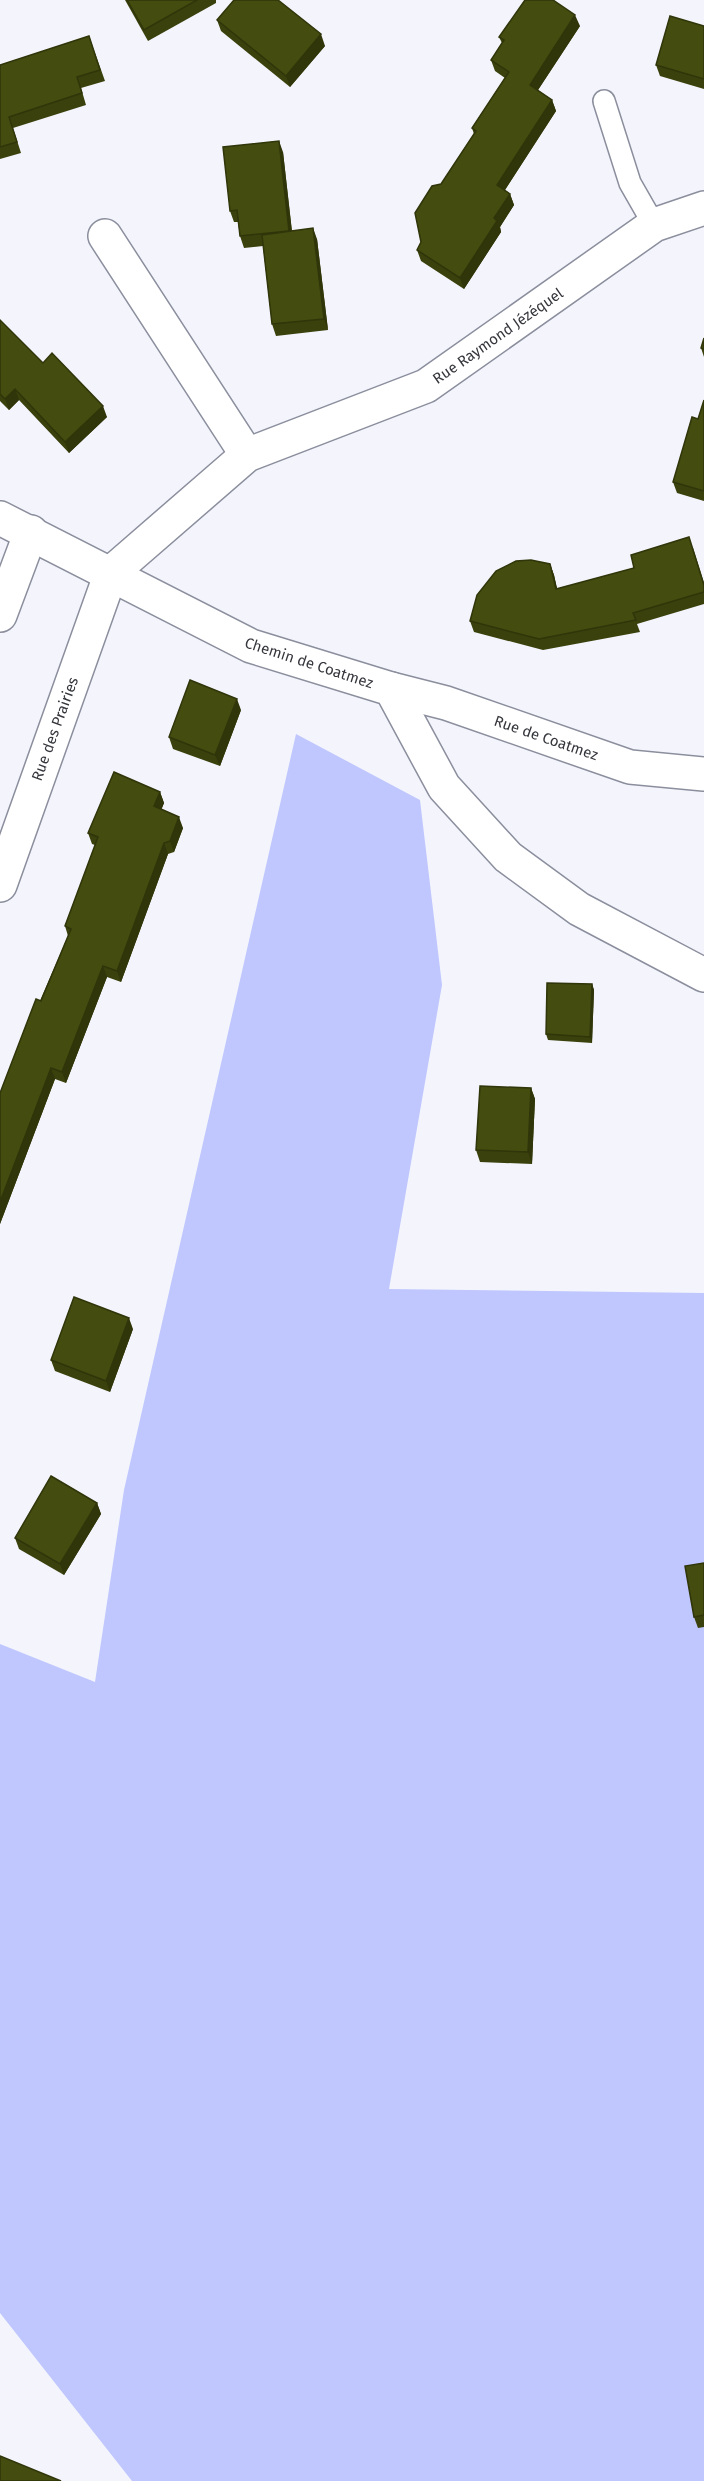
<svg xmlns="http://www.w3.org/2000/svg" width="704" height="2481" font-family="'Fira Sans',sans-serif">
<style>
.green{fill:#bfc7fe}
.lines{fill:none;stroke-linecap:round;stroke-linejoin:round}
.service-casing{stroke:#8b8e9d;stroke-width:24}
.minor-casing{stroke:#8b8e9d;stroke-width:36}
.service{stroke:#fff;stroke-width:21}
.minor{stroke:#fff;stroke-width:33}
.wall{fill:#3a410d}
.shaded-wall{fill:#30350a}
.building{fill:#444c0f;stroke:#30350a;stroke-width:1.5}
.labels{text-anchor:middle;stroke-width:6;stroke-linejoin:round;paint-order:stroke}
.street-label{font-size:15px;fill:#36373d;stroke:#fff}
</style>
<rect width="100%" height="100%" fill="#f4f5fc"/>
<path class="green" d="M 296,734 L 420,800 L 442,985 L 389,1289 L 704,1293 L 704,2481 L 132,2481 L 0,2313 L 0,1644 L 95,1682 L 124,1490 Z"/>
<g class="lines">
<g class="service-casing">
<path id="service" d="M 604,101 L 630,183 L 654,225"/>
</g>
<g class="minor-casing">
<g id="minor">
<path d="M 105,236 L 247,455"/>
<path d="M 0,518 L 251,646 L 391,689 L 444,787 L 508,857 L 579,909 L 704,975"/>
<path d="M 0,615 L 31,532"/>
<path d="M 391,689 L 446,703 L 630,767 L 704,774"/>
<path d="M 0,885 L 111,573 L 247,455 L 426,386 L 654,225 L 704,208"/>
</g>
</g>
<use href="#service" class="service"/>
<use href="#minor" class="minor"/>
</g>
<g class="wall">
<path d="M 125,0 L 216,0 L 216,3 L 148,41 Z"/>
<path d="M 217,20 L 325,46 L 290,87 L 221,31 Z"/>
<path d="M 580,26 L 538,90 L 552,100 L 556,111 L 505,190 L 510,194 L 514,205 L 500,227 L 501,232 L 464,289 L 421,261 L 417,250 L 421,242 L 441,184 L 474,134 L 472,128 L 505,78 L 495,71 L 491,60 L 502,43 L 499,37 Z"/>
<path d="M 704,26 L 704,89 L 660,76 L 656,65 Z"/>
<path d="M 89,36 L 105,81 L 81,88 L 86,105 L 13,128 L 21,153 L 0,159 L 0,65 Z"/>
<path d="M 283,152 L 292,231 L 317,239 L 328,330 L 276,336 L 272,324 L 263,246 L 244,248 L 240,236 L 238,222 L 234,222 L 230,211 Z"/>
<path d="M 0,320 L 43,363 L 107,417 L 69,453 L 19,400 L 9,410 L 0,401 Z"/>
<path d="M 704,338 L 704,357 L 701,348 Z"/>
<path d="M 704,400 L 704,501 L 677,493 L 673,482 L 698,419 Z"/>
<path d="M 693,548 L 704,583 L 704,604 L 637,624 L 640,632 L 543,650 L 474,632 L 470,621 L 550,564 L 554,575 L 557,589 L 634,568 Z"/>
<path d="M 241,710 L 220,766 L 173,749 L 169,737 Z"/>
<path d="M 160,792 L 164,803 L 161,810 L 183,828 L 174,852 L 168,854 L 121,982 L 107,977 L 66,1083 L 55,1079 L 0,1224 L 0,1093 L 68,936 L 65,926 L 95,845 L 92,844 L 88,833 Z"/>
<path d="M 592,984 L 594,990 L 592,1043 L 548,1040 L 546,1034 Z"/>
<path d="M 531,1088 L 535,1099 L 532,1164 L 480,1162 L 476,1150 Z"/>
<path d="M 133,1329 L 110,1392 L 55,1371 L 51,1360 Z"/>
<path d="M 97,1503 L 101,1514 L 64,1575 L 19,1549 L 15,1538 Z"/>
<path d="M 704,1563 L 704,1627 L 698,1628 L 694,1617 Z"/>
</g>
<g class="shaded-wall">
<path d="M 575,15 L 580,26 L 534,96 L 530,85 Z"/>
<path d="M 321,34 L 325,46 L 290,87 L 286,76 Z"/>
<path d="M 552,100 L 556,111 L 501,196 L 497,185 Z"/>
<path d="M 279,141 L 283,152 L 293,242 L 289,231 Z"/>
<path d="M 510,194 L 514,205 L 500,227 L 501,232 L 464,289 L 460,278 L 494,218 Z"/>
<path d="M 313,228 L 317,239 L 328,330 L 324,319 Z"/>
<path d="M 15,389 L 19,400 L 9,410 L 5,399 Z"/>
<path d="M 103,406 L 107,417 L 69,453 L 65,442 Z"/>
<path d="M 550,564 L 554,575 L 560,601 L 556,589 Z"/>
<path d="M 237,699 L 241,710 L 220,766 L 215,755 Z"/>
<path d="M 160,792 L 164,803 L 158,818 L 154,806 Z"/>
<path d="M 179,817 L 183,828 L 174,852 L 170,841 Z"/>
<path d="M 164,843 L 168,854 L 121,982 L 117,971 Z"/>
<path d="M 103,966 L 107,977 L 66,1083 L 62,1072 Z"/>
<path d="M 592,984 L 594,990 L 592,1043 L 590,1037 Z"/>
<path d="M 51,1068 L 55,1079 L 0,1224 L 0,1202 Z"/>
<path d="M 531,1088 L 535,1099 L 532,1164 L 528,1152 Z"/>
<path d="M 129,1318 L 133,1329 L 110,1392 L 106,1381 Z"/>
<path d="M 97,1503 L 101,1514 L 64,1575 L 60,1564 Z"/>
</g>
<g class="building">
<path d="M 127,0 L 197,0 L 144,30 Z"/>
<path d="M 234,0 L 278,0 L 321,34 L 286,76 L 217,20 Z"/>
<path d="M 525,0 L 553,0 L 575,15 L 530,85 L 552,100 L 497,185 L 510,194 L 494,218 L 497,221 L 460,278 L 417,250 L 421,242 L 415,213 L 432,186 L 441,184 L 476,131 L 472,128 L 509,72 L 491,60 L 504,40 L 499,37 Z"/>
<path d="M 670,16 L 704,26 L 704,79 L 656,65 Z"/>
<path d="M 89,36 L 100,70 L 77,77 L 82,93 L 9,117 L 17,142 L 0,147 L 0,65 Z"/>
<path d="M 279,141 L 289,231 L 240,236 L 237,210 L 230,211 L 223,147 Z"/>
<path d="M 313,228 L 324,319 L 272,324 L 262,235 Z"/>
<path d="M 0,320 L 43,363 L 52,353 L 103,406 L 65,442 L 15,389 L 5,399 L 0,394 Z"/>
<path d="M 704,338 L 704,349 L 701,348 Z"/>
<path d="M 704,400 L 704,491 L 673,482 L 692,417 L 698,419 Z"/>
<path d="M 689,537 L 704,585 L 704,592 L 633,613 L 636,620 L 539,639 L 470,621 L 477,595 L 496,571 L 516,561 L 531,560 L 550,564 L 556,589 L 634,568 L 631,555 Z"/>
<path d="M 190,680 L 237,699 L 215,755 L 169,737 Z"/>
<path d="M 114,772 L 160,792 L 154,806 L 179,817 L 170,841 L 164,843 L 117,971 L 103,966 L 62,1072 L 51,1068 L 0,1202 L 0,1093 L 36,999 L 41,1001 L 71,929 L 65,926 L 98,837 L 88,833 Z"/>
<path d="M 547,983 L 592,984 L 590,1037 L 546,1034 Z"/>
<path d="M 480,1086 L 531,1088 L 528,1152 L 476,1150 Z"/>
<path d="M 74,1297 L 129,1318 L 106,1381 L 51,1360 Z"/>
<path d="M 51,1476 L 97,1503 L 60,1564 L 15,1538 Z"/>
<path d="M 704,1563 L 704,1615 L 694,1617 L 685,1566 Z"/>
<path d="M 0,2456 L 61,2481 L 0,2481 Z"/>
</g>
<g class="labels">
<g class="street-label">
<text transform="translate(498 336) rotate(-35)" y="5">Rue Raymond Jézéquel</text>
<text transform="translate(309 663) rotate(18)" y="5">Chemin de Coatmez</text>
<text transform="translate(55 729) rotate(-70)" y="5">Rue des Prairies</text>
<text transform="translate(546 738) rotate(19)" y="5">Rue de Coatmez</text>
</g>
</g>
</svg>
